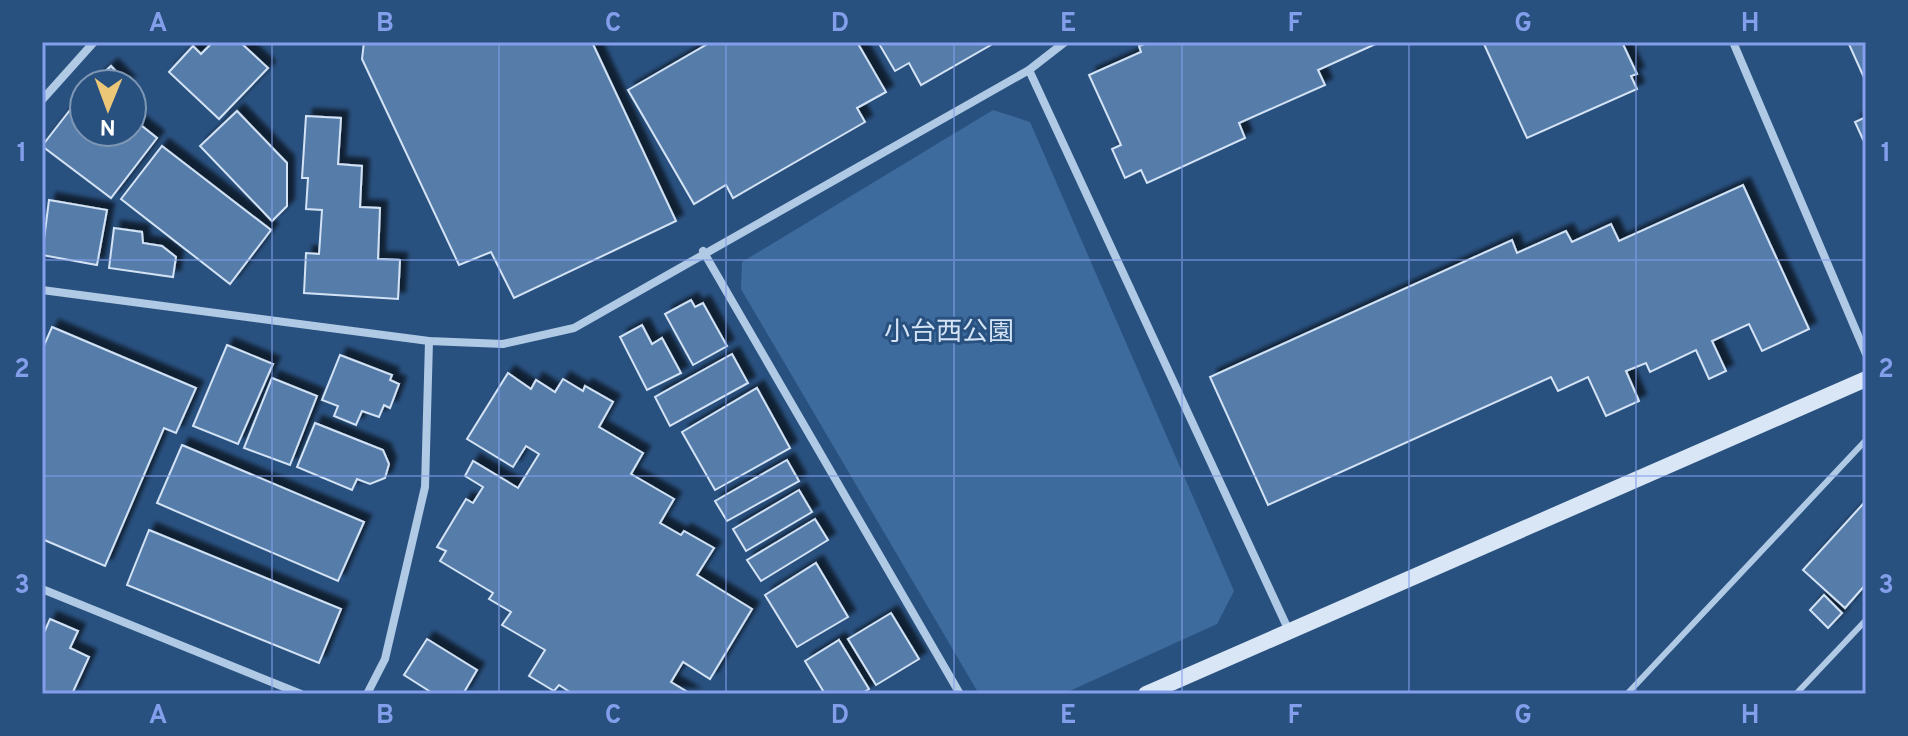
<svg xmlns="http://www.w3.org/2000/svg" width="1908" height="736" font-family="Overpass,'Noto Sans JP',sans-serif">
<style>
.green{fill:#3e6b9d}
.building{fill:#567daa;stroke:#d3e3f5;stroke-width:2;filter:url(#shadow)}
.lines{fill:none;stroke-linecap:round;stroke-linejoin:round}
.lane{stroke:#b0cae5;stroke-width:6}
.street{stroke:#b0cae5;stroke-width:8}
.secondary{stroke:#d9e6f5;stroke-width:16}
.grid{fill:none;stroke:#839eea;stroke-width:2;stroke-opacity:0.55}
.labels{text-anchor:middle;stroke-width:6;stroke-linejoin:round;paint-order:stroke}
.park-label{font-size:26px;fill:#d3e3f5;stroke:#295180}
.neatline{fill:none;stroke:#839eea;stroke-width:3}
.grid-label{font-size:26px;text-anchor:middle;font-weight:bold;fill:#839eea}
</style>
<defs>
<filter id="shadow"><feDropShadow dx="7" dy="-7" stdDeviation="2" flood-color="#0009"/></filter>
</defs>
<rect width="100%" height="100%" fill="#295180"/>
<path class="green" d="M 993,110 L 1030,122 L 1234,591 L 1217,624 L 1063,694 L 979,694 L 741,289 L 742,262 Z"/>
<g class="building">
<path d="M 213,42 L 240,42 L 268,68 L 219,119 L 169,72 L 193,46 L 201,54 Z"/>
<path d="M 364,42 L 592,42 L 676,221 L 514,298 L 491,252 L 459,265 L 362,59 Z"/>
<path d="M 711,42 L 857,42 L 886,92 L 857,108 L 865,122 L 733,198 L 726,185 L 694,204 L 628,90 Z"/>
<path d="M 878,42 L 996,42 L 921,85 L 909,63 L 895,71 Z"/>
<path d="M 1150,42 L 1380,42 L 1318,70 L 1325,85 L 1239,123 L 1245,138 L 1147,183 L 1141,170 L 1125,178 L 1112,149 L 1121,145 L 1089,75 L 1141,52 L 1139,46 Z"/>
<path d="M 1483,42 L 1622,42 L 1637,74 L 1631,76 L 1637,89 L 1527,138 Z"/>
<path d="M 1848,42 L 1866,42 L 1866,82 Z"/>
<path d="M 111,66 L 128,84 L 102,84 L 97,79 Z"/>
<path d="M 77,101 L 84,106 L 84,132 L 132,132 L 132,118 L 157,138 L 111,198 L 42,146 Z"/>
<path d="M 237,111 L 287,163 L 287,206 L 272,221 L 200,146 Z"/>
<path d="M 306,116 L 341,118 L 338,164 L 362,166 L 360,207 L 380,208 L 378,259 L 400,260 L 398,299 L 304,293 L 306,253 L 319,254 L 322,210 L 306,209 L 308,178 L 302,178 Z"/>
<path d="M 1866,117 L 1866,146 L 1855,122 Z"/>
<path d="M 162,146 L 271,230 L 230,284 L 121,199 Z"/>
<path d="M 1743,185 L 1809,329 L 1762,351 L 1749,324 L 1712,341 L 1726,371 L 1709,379 L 1696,350 L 1650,372 L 1646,363 L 1626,371 L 1639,401 L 1606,416 L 1588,377 L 1558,391 L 1551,377 L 1268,505 L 1210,377 L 1512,240 L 1517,253 L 1566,231 L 1572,242 L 1611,224 L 1619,241 Z"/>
<path d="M 49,200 L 107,210 L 97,265 L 42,255 Z"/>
<path d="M 114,228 L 142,232 L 143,243 L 162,246 L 176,257 L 173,277 L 109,268 Z"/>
<path d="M 691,300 L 695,307 L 703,303 L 727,346 L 693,365 L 665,314 Z"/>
<path d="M 642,325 L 652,344 L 662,338 L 681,373 L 647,390 L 620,337 Z"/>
<path d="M 52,327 L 196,388 L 176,433 L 164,428 L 105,566 L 42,539 L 42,350 Z"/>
<path d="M 227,345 L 273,364 L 238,444 L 193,426 Z"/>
<path d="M 732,354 L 748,383 L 670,426 L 655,397 Z"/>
<path d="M 340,355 L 392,375 L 390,380 L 399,384 L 390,408 L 384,405 L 379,417 L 362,411 L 356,425 L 334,416 L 338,406 L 322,400 Z"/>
<path d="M 508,373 L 531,389 L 536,380 L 555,392 L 563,379 L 583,391 L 585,386 L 613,402 L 599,427 L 643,453 L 631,474 L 674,499 L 660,523 L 681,535 L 684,531 L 714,548 L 697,575 L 752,609 L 710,679 L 683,662 L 671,682 L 691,694 L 573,694 L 559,685 L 554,691 L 529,676 L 545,650 L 502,625 L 511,612 L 489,599 L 493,593 L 440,561 L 446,551 L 437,547 L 466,499 L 473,503 L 483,487 L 465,476 L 473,461 L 518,488 L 539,454 L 526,446 L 513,467 L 467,439 Z"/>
<path d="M 272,378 L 317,396 L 290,465 L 244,448 Z"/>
<path d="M 757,388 L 790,448 L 715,490 L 682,432 Z"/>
<path d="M 315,423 L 383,450 L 389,464 L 385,478 L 370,484 L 357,479 L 352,490 L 297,467 Z"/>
<path d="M 182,445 L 364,522 L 338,581 L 157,503 Z"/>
<path d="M 787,460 L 799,481 L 727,521 L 715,501 Z"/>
<path d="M 799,490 L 812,512 L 746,551 L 733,529 Z"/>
<path d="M 1863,504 L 1866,507 L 1866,584 L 1845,608 L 1803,570 Z"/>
<path d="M 815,519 L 828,540 L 761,581 L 747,560 Z"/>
<path d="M 149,530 L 341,609 L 319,663 L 127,585 Z"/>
<path d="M 816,563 L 848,617 L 797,647 L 765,595 Z"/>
<path d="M 1824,595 L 1842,613 L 1828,628 L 1810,610 Z"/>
<path d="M 891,613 L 919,659 L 876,685 L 848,639 Z"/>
<path d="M 50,619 L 78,631 L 70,648 L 89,657 L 72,694 L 42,694 L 42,637 Z"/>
<path d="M 427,639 L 477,670 L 463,694 L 434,694 L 404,675 Z"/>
<path d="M 839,640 L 869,689 L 861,694 L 825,694 L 805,661 Z"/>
</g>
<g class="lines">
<g class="lane">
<path d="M 1627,694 L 1866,440"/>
<path d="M 1796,694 L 1866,620"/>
</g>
<g class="street">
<path d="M 1733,42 L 1866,354"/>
<path d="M 1029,70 L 1289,631"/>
<path d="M 42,100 L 94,42"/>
<path d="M 703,251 L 960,694"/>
<path d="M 42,290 L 429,341 L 503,344 L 574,328 L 1029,70 L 1065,42"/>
<path d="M 42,589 L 301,694"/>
<path d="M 367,694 L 385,659 L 425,487 L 429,341"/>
</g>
<path class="secondary" d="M 1146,694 L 1866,379"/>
</g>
<path class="grid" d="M 272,42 L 272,694M 499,42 L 499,694M 726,42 L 726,694M 954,42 L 954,694M 1182,42 L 1182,694M 1409,42 L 1409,694M 1636,42 L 1636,694M 42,260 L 1866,260M 42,476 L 1866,476"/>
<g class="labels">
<g class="park-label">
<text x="949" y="340">小台西公園</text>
</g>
</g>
<rect width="1908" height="736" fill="none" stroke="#295180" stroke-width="88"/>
<g transform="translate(108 108) rotate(181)"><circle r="38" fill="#295180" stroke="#7f97b3" stroke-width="2"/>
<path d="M0-6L14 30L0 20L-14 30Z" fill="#ecc778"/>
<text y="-12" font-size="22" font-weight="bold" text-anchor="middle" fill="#ffffff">N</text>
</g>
<rect x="44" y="44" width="1820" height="648" class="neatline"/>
<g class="grid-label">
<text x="158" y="31">A</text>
<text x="385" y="31">B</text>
<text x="613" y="31">C</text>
<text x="840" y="31">D</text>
<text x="1068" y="31">E</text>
<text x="1295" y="31">F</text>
<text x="1523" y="31">G</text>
<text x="1750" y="31">H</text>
<text x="22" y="161">1</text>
<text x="1886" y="161">1</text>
<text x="22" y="377">2</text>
<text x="1886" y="377">2</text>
<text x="22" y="593">3</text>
<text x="1886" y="593">3</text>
<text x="158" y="723">A</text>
<text x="385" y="723">B</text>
<text x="613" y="723">C</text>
<text x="840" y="723">D</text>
<text x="1068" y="723">E</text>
<text x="1295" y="723">F</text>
<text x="1523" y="723">G</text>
<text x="1750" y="723">H</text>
</g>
</svg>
